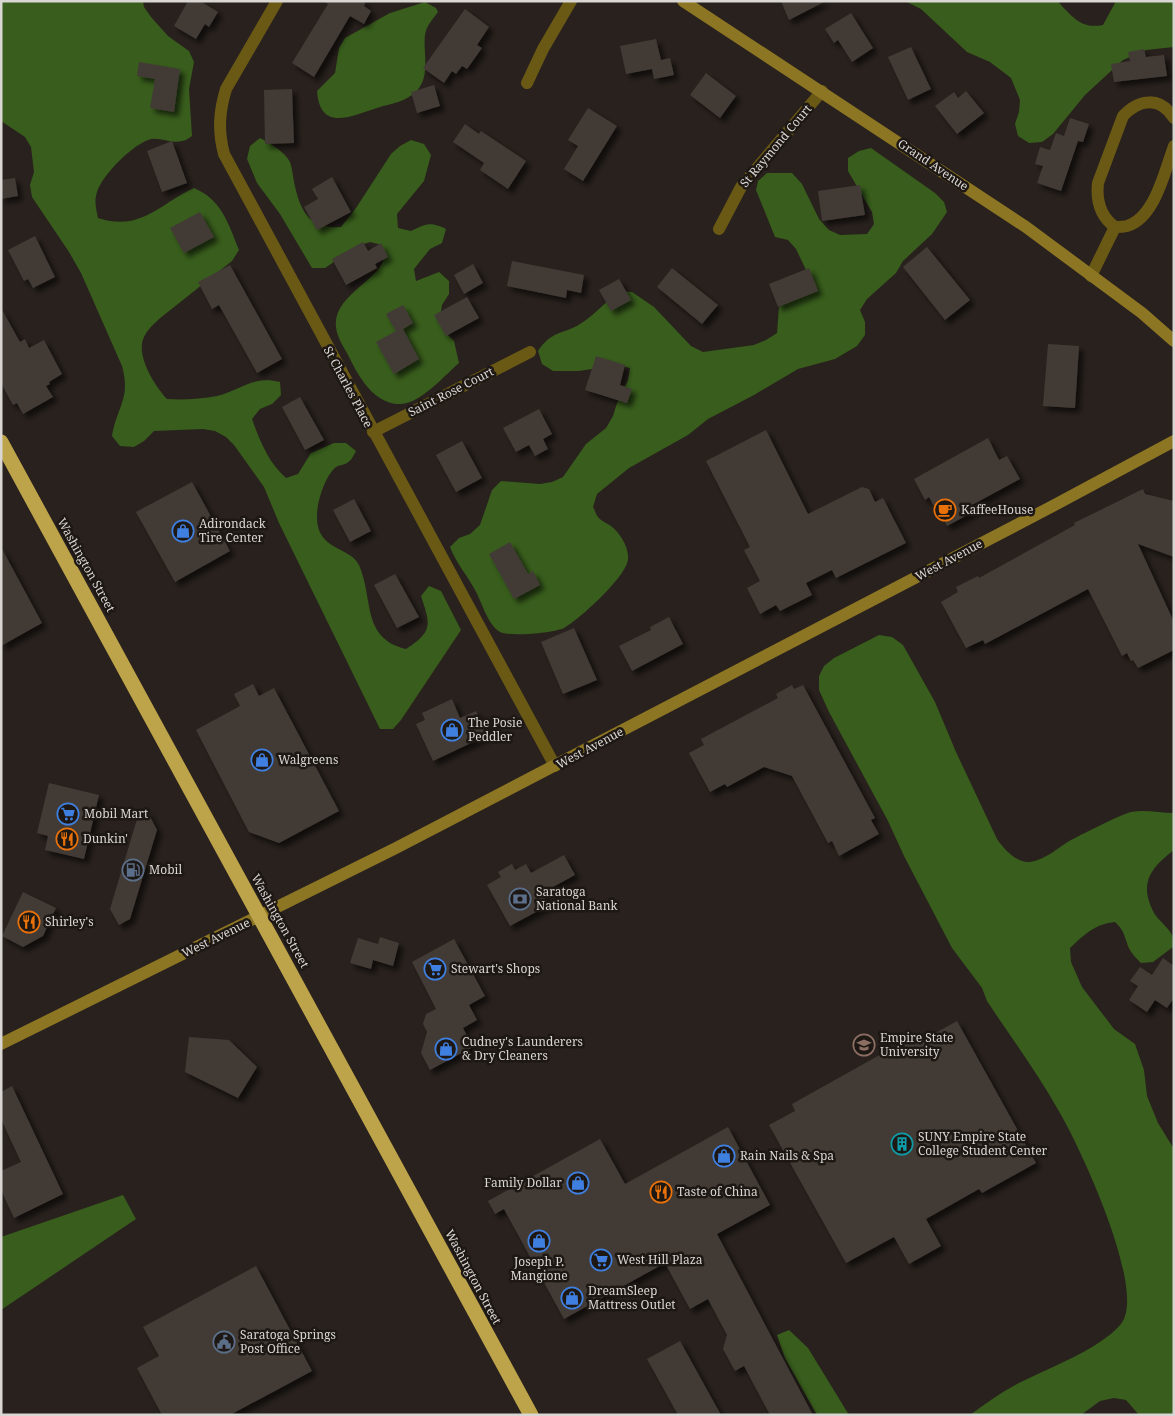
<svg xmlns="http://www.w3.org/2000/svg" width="1175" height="1416" font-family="'Noto Serif',serif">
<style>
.forest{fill:#385d1c}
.building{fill:#423b36;filter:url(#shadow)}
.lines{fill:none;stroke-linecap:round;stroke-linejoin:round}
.street{stroke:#6a5815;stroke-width:12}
.secondary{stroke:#8d7623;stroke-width:12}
.highway{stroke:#bda349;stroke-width:15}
.labels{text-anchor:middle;stroke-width:5;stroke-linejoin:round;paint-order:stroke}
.street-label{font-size:12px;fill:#dad6d3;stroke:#1e1814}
.poi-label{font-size:12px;fill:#dad6d3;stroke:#1e1814;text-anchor:start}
</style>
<defs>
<filter id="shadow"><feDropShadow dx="4.5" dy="4.5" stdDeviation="2.5" flood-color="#0009"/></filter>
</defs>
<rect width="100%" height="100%" fill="#28211d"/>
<g class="forest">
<path d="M 1,1 L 143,1 L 144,7 L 151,17 L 168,36 L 189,51 L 194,62 L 189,89 L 192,136 C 189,138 185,141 182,141 C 172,144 161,137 151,139 C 133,144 103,174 97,192 C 94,201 96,209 98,218 C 141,232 159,204 194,188 C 222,200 228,223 239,250 L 232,261 L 159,319 C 154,324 147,330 144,337 C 135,355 155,386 167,399 C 183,400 201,399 217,396 C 241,390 253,375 280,382 L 281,395 L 272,404 L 260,409 L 252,419 C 260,441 268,462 286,478 L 298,474 L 311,453 L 334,443 L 346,443 L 356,451 C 354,455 351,461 347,463 C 344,465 339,465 336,467 C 325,476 317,502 317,516 C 316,551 350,546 359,565 C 374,599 361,638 406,649 C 434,631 430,624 421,596 L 429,586 L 441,591 L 461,630 L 401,720 L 393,729 L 380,729 L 279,523 L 264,487 L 234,445 L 226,437 L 215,431 L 203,429 L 154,431 L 144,441 L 134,447 L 120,446 L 112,436 C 117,406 131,399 122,366 L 81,273 L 69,252 L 32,197 L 30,185 L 34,172 L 31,147 L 25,137 L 1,121 Z"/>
<path d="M 905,1 L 1059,1 L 1060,4 C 1074,18 1081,29 1103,25 L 1116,1 L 1174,1 L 1174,47 L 1146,50 L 1123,60 L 1085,95 L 1053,134 L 1042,142 L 1029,143 L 1018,136 L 1015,124 L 1019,112 L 1020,100 L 1011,78 L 990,62 L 967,52 L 921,9 Z"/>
<path d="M 425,2 L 436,8 L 438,12 C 433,19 426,26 425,35 C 423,51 430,74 419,88 C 407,103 391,103 374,109 C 349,117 320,131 317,91 L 335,73 L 339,48 L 345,38 L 390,13 Z"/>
<path d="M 260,138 C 271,144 284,151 290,162 C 292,168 293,176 294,182 C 300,210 308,229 341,227 L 356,208 L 391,154 L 400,146 L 411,140 L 424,144 L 431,155 L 424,181 L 397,214 L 398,228 L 411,231 C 426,224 430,221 446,229 L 442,243 L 430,249 L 414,269 L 416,281 L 439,272 L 449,281 L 449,294 L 442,305 L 440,318 L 444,331 L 454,341 L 459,363 C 444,376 421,403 401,404 C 387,405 373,395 365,384 C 358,375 353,365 348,355 C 343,346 337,337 336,327 C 332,295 384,278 384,256 C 384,253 382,249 382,245 L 370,242 L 357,246 L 325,268 L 312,268 L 280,214 L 257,183 L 247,159 L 250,146 Z"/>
<path d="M 871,148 L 935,193 L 944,202 L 947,212 L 932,234 L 903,261 L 896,273 L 867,299 L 860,310 L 865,322 L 865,335 L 857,346 L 835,359 L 798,369 L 754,395 L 708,419 L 688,435 L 629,468 L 597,494 L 593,507 C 595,510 596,515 598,517 C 601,521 607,523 611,526 C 620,533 629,547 628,559 C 628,575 579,620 564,628 C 553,633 511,637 500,632 C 487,624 482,602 475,590 C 467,575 456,563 450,547 L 459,538 L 470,534 L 480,525 L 492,490 L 501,481 L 540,484 L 552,482 L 563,477 L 586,444 L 606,428 L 613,416 L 617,403 L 628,380 L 630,368 L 617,365 L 579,371 L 553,371 L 542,364 L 538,351 C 552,330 562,335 580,324 C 593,316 607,301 619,291 L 632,292 L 654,307 L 691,346 L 703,352 L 754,345 L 766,340 L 777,333 L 779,307 L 790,299 L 807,272 L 796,249 L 788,240 L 775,237 L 756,190 L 758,181 L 767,173 L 792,173 L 802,184 L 819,219 L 829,230 L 840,235 L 867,234 L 874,224 L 872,212 L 848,171 L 848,158 L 859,151 Z"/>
<path d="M 879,635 L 892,637 L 903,645 L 935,702 L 956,752 L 997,839 C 1004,849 1016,863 1030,862 C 1045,860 1059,847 1071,840 C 1087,832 1115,817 1131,812 C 1145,809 1160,813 1174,813 L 1174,850 C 1149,869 1139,884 1154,913 C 1159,921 1168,927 1172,935 C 1173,938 1173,943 1173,947 L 1153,962 L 1141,963 C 1135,957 1129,951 1127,943 C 1123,932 1124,931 1115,922 C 1095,924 1085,934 1070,948 L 1071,962 L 1082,987 L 1114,1029 L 1135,1044 L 1144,1070 L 1147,1096 L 1158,1123 L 1174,1149 L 1174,1415 L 1139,1415 L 1126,1400 L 1114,1398 L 1100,1401 L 1081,1415 L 970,1415 C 985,1404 1000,1393 1017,1384 C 1048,1368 1099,1350 1121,1324 C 1148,1291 1078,1142 1057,1108 C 1036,1071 1010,1036 987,1001 L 982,988 L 952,948 L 904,856 L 888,821 L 829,712 L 819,690 L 819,676 L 824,666 L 834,658 Z"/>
<path d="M 123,1195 L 136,1219 L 1,1310 L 1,1237 Z"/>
<path d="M 789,1330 L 808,1348 L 849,1415 L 817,1415 L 785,1358 L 777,1335 Z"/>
</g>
<g class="building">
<path d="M 188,1 L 200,1 L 218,12 L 209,27 L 205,24 L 196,39 L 174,26 Z"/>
<path d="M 323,1 L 366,1 L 364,6 L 371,11 L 364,24 L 350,16 L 314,77 L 292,63 L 328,4 Z"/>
<path d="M 781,1 L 826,1 L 789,20 Z"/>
<path d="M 465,9 L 489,27 L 477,45 L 482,48 L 467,69 L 462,66 L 456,74 L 452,71 L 444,83 L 423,68 Z"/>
<path d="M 851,13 L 873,48 L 852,62 L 838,40 L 834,43 L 825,29 Z"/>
<path d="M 656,39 L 661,60 L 670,58 L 674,75 L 654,79 L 652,69 L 626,74 L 620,46 Z"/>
<path d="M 911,47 L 931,89 L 908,100 L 888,57 Z"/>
<path d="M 1144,49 L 1146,57 L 1164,55 L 1167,76 L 1114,82 L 1111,64 L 1130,61 L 1128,52 Z"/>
<path d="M 139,62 L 180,69 L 174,112 L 150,108 L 155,79 L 137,76 Z"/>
<path d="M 706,73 L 736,96 L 720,118 L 690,95 Z"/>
<path d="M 434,85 L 440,106 L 417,113 L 411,92 Z"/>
<path d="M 292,89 L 294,143 L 265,144 L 264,90 Z"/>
<path d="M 966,91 L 984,113 L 957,134 L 935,106 L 954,92 L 958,98 Z"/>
<path d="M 588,108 L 617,126 L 583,181 L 564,169 L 578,146 L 568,140 Z"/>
<path d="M 1070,118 L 1089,124 L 1083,142 L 1078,141 L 1061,191 L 1037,183 L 1043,166 L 1035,164 L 1040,147 L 1050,150 L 1056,133 L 1064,136 Z"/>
<path d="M 465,124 L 479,134 L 481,131 L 526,161 L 508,189 L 480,170 L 484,163 L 453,142 Z"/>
<path d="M 172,141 L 187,183 L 162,192 L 147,151 Z"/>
<path d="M 332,177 L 351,212 L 317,230 L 304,207 L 318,199 L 312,189 Z"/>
<path d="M 15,178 L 18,196 L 1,199 L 1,180 Z"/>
<path d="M 860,185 L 865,215 L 822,221 L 818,191 Z"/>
<path d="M 200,212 L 214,237 L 184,253 L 170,228 Z"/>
<path d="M 35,236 L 55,277 L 33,288 L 28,279 L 24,281 L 8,250 Z"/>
<path d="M 363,242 L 368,251 L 381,243 L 388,257 L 375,264 L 377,268 L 346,285 L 332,259 Z"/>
<path d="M 927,247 L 970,300 L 945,320 L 903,267 Z"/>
<path d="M 512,261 L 584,275 L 581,293 L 567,290 L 566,298 L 507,286 Z"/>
<path d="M 473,264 L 483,283 L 464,294 L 454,275 Z"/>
<path d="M 230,265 L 282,359 L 257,373 L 219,305 L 212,309 L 198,282 Z"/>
<path d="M 672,268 L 718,305 L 702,324 L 657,287 Z"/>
<path d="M 809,268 L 818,291 L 778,307 L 769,284 Z"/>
<path d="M 619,279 L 631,300 L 611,311 L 599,290 Z"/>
<path d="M 467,297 L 479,318 L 446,336 L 434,315 Z"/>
<path d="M 403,305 L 413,323 L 403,329 L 419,359 L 394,374 L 376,342 L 396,331 L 386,314 Z"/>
<path d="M 1,308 L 20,342 L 25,339 L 29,348 L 44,340 L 62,374 L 49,382 L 50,384 L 46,386 L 53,397 L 23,414 L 17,403 L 13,405 L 1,383 Z"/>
<path d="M 1048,344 L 1079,346 L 1075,408 L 1043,406 Z"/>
<path d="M 596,356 L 625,365 L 620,385 L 632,389 L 627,403 L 585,390 Z"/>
<path d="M 300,397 L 324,440 L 305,450 L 282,407 Z"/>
<path d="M 539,409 L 552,434 L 543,439 L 548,449 L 535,456 L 529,445 L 516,452 L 503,428 Z"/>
<path d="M 766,430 L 808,514 L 862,487 L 869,489 L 875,502 L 883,498 L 906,543 L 836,578 L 832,570 L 806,583 L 812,595 L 780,611 L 776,605 L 760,614 L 747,588 L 760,581 L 744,550 L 750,547 L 706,461 Z"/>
<path d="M 988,438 L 999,460 L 1007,456 L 1020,479 L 972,505 L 975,511 L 947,526 L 939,511 L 937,512 L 929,497 L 925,500 L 914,479 Z"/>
<path d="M 462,441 L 482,478 L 456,492 L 436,455 Z"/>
<path d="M 192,482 L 230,551 L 175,582 L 136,512 Z"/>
<path d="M 1143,489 L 1145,494 L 1174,501 L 1174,557 L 1138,544 L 1174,622 L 1174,650 L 1138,668 L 1133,660 L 1131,661 L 1127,653 L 1122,656 L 1088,589 L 985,644 L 983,640 L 966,648 L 941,602 L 958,592 L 956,587 L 978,576 L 979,578 L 1075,525 L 1074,523 Z"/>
<path d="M 354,499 L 371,531 L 350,542 L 333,510 Z"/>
<path d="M 510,542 L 528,574 L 533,571 L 540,585 L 514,599 L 489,554 Z"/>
<path d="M 1,547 L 42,623 L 1,646 Z"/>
<path d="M 395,574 L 419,617 L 397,628 L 374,585 Z"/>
<path d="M 669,617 L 683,644 L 632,671 L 619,646 L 651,630 L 650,627 Z"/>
<path d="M 574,628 L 597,680 L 563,694 L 541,642 Z"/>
<path d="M 253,684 L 259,696 L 274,688 L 339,811 L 279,843 L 249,832 L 196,730 L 240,706 L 234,694 Z"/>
<path d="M 792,685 L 794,689 L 803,685 L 875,818 L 871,820 L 879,834 L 839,856 L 832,841 L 828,843 L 792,776 L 764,767 L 727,787 L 725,784 L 710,792 L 689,753 L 704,745 L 701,739 L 778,698 L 776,694 Z"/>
<path d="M 452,699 L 460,718 L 476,711 L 488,735 L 433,761 L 416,724 L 425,720 L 422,713 Z"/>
<path d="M 49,783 L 99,795 L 84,859 L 45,850 L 48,836 L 37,833 Z"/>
<path d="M 147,811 L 157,830 L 130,919 L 119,925 L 110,909 L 138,816 Z"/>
<path d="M 564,855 L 575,875 L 542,893 L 549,905 L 510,926 L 487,885 L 501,877 L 498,872 L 512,864 L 515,870 L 526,864 L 531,873 Z"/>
<path d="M 23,892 L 56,908 L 43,936 L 23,947 L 2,936 Z"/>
<path d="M 380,937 L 399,943 L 393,966 L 373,960 L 371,969 L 350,963 L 358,938 L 378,944 Z"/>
<path d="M 454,939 L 485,996 L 469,1005 L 477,1020 L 463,1028 L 473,1047 L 430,1070 L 421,1053 L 427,1032 L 423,1024 L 426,1014 L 436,1009 L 412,962 Z"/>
<path d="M 1163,958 L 1174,966 L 1174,998 L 1167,1008 L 1155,1000 L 1147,1012 L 1129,1000 L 1138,986 L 1130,981 L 1140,967 L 1152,975 Z"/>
<path d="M 957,1021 L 1036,1163 L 982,1193 L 979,1189 L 926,1219 L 941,1246 L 909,1264 L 894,1237 L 846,1263 L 769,1125 L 795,1111 L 792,1104 L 919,1033 L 923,1040 Z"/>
<path d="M 189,1037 L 229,1040 L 257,1067 L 238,1098 L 185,1072 Z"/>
<path d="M 12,1086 L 63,1194 L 14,1218 L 1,1190 L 1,1171 L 21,1162 L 1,1119 L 1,1092 Z"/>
<path d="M 728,1127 L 770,1205 L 717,1234 L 813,1415 L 770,1415 L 744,1366 L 735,1371 L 723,1349 L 727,1335 L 708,1299 L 690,1309 L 665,1263 L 564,1319 L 504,1209 L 495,1214 L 488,1201 L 600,1139 L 625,1184 Z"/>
<path d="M 256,1266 L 312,1371 L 230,1415 L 162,1415 L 137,1368 L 159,1356 L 143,1327 Z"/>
<path d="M 680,1341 L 721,1415 L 678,1415 L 647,1359 Z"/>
</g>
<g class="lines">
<g class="street">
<path d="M 277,1 L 226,89 C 219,112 218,131 224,154 L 555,766"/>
<path d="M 527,83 L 543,49 L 571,1"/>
<path d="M 1174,118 C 1160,96 1139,99 1123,116 L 1098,183 C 1096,201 1100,216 1115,227 C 1119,227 1123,227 1127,226 C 1155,218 1165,170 1174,146"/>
<path d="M 719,229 L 741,187 L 822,91"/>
<path d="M 1091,276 L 1115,227"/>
<path d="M 373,432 L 530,352"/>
</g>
<g class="secondary">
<path d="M 683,1 L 1026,227 L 1142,313 L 1174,341"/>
<path d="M 1,1044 L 396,848 L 1049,508 L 1174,441"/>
</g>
<path class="highway" d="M 1,442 L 531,1415"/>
</g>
<defs>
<g id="cafe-ring" transform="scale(1.125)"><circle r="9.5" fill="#1e1814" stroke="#e8710a" stroke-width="1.5"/><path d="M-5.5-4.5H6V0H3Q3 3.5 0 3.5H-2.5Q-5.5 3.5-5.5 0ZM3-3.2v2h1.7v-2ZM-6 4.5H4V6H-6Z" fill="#e8710a"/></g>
<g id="shop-ring" transform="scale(1.125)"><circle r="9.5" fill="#1e1814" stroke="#3f7fe0" stroke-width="1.5"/><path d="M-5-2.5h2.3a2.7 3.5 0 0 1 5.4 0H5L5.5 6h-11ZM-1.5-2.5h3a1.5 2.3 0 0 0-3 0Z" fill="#3f7fe0"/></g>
<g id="supermarket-ring" transform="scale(1.125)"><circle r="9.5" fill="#1e1814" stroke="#3f7fe0" stroke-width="1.5"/><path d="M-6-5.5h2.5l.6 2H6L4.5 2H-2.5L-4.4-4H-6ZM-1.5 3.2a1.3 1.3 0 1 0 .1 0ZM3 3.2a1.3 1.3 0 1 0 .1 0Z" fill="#3f7fe0"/></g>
<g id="restaurant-ring" transform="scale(1.125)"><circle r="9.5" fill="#1e1814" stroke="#e8710a" stroke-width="1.5"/><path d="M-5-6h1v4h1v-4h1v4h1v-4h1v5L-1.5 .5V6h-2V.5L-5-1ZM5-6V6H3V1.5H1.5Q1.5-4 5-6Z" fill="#e8710a"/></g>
<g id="fuel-ring" transform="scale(1.125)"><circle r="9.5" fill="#1e1814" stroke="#5c6f8a" stroke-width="1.5"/><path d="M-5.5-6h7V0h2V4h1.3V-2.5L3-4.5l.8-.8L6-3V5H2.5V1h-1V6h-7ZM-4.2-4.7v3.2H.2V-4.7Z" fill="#5c6f8a"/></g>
<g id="bank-ring" transform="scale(1.125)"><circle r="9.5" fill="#1e1814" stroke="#5c6f8a" stroke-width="1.5"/><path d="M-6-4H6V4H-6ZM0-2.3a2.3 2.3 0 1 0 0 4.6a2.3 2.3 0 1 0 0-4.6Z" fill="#5c6f8a"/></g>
<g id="university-ring" transform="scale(1.125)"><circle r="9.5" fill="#1e1814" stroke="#8d6e63" stroke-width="1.5"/><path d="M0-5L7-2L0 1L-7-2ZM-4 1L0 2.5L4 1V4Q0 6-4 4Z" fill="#8d6e63"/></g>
<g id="building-ring" transform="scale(1.125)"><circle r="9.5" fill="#1e1814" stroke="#0f9aa8" stroke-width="1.5"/><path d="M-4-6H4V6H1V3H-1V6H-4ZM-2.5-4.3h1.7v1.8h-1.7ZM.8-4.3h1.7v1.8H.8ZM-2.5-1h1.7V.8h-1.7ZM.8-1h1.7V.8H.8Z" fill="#0f9aa8"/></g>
<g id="civic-ring" transform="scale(1.125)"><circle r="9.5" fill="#1e1814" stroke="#5c6f8a" stroke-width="1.5"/><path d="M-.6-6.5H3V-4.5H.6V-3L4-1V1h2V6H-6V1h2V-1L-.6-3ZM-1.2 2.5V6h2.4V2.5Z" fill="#5c6f8a"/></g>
</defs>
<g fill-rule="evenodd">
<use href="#cafe-ring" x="945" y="510"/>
<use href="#shop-ring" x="183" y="531"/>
<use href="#shop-ring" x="452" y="730"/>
<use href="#shop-ring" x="262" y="760"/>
<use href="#supermarket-ring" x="68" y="814"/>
<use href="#restaurant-ring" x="67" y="839"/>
<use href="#fuel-ring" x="133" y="870"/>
<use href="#bank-ring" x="520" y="899"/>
<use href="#restaurant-ring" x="29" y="922"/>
<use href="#supermarket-ring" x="435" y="969"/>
<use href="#university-ring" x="864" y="1045"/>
<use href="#shop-ring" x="446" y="1049"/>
<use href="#building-ring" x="902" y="1144"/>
<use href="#shop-ring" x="724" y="1156"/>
<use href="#shop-ring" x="578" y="1183"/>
<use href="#restaurant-ring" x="661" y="1192"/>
<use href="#shop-ring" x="539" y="1241"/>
<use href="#supermarket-ring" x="601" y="1260"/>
<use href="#shop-ring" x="572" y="1298"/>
<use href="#civic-ring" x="224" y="1342"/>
</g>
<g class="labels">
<g class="street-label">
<text transform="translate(776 146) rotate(-50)" y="4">St Raymond Court</text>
<text transform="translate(933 165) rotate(34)" y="4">Grand Avenue</text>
<text transform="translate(348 387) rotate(62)" y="4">St Charles Place</text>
<text transform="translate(451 392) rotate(-27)" y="4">Saint Rose Court</text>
<text transform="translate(949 560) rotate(-28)" y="4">West Avenue</text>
<text transform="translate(86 565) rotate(61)" y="4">Washington Street</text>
<text transform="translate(590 748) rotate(-28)" y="4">West Avenue</text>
<text transform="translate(280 921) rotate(61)" y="4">Washington Street</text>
<text transform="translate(216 938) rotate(-26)" y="4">West Avenue</text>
<text transform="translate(473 1277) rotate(62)" y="4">Washington Street</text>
</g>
<g class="poi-label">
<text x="961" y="514">KaffeeHouse</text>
<text x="199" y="528">Adirondack<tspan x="199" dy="14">Tire Center</tspan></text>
<text x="468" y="727">The Posie<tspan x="468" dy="14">Peddler</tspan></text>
<text x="278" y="764">Walgreens</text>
<text x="84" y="818">Mobil Mart</text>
<text x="83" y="843">Dunkin'</text>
<text x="149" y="874">Mobil</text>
<text x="536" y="896">Saratoga<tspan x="536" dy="14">National Bank</tspan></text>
<text x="45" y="926">Shirley's</text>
<text x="451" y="973">Stewart's Shops</text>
<text x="880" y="1042">Empire State<tspan x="880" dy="14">University</tspan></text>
<text x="462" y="1046">Cudney's Launderers<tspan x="462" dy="14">&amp; Dry Cleaners</tspan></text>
<text x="918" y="1141">SUNY Empire State<tspan x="918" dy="14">College Student Center</tspan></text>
<text x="740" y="1160">Rain Nails &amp; Spa</text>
<text x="562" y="1187" text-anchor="end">Family Dollar</text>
<text x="677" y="1196">Taste of China</text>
<text x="617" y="1264">West Hill Plaza</text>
<text x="539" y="1266" text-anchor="middle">Joseph P.<tspan x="539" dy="14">Mangione</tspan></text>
<text x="588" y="1295">DreamSleep<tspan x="588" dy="14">Mattress Outlet</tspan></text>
<text x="240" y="1339">Saratoga Springs<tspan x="240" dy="14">Post Office</tspan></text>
</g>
</g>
<rect width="1175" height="1416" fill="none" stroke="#dad6d3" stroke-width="5"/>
</svg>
